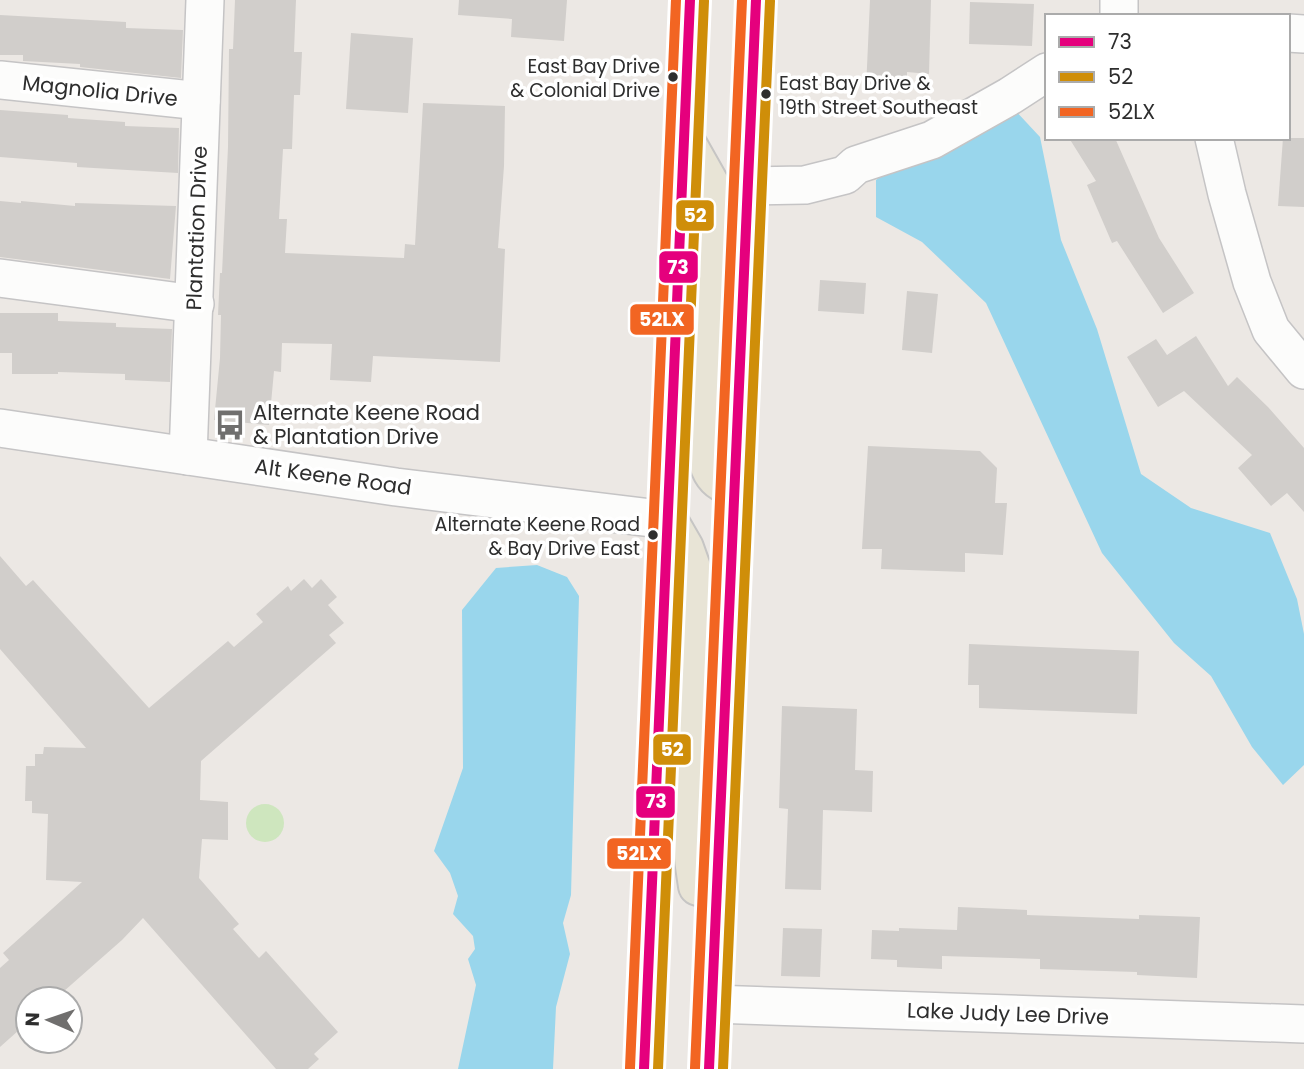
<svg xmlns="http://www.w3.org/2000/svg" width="1304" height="1069" font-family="Poppins,sans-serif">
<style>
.green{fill:#cee6be}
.water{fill:#99d6ec}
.building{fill:#d1cecb}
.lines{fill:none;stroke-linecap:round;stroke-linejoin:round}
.minor-casing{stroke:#c5c4c5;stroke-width:40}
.major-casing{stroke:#c6c5c4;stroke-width:42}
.minor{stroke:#fcfcfb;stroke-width:37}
.major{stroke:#e8e4d6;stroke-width:38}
.bus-1-casing{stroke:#fff;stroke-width:16}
.bus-2-casing{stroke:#fff;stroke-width:16}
.bus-3-casing{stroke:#fff;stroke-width:16}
.bus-1{stroke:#e5007d;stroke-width:10}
.bus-2{stroke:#cf8e09;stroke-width:10}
.bus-3{stroke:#f26522;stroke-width:10}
.bus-dot{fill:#2e2e2e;stroke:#fff;stroke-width:2.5}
.labels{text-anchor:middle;stroke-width:7;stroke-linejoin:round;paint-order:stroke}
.bus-label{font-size:19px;fill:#2e2e2e;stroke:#fff;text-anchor:end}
.street-label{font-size:21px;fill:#2e2e2e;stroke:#fff}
.poi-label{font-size:21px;fill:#2e2e2e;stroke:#fff;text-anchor:start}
.line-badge{stroke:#fff;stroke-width:2.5}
.badge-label{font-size:19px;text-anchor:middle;font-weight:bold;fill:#fff}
</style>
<rect width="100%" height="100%" fill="#ece8e4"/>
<circle class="green" cx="265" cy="823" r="19"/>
<g class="water">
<path d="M 1014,109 L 1040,137 L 1061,240 L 1097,329 L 1141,474 L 1191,508 L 1270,533 L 1297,599 L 1304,634 L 1304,765 L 1283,785 L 1252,747 L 1211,676 L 1174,643 L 1102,553 L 986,303 L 922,242 L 876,217 L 876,180 L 893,167 Z"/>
<path d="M 537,565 L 567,577 L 579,596 L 571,895 L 563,923 L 570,954 L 556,1007 L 553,1069 L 458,1069 L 476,985 L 468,959 L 475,949 L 473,936 L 453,914 L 458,896 L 450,873 L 434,851 L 463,768 L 462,610 L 496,568 Z"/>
</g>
<g class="building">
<path d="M 235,0 L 296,0 L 294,52 L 302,52 L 300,95 L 294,95 L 292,149 L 283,149 L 279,219 L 287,219 L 285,253 L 404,258 L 405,244 L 415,245 L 423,103 L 505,106 L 504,166 L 498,248 L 505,249 L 500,362 L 373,356 L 371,382 L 330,380 L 332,344 L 282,343 L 281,372 L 274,371 L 269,425 L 214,420 L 220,358 L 221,315 L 218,315 L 220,273 L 222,273 L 228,147 L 229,49 L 233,49 Z"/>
<path d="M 459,0 L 567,0 L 564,41 L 511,37 L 512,19 L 458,15 Z"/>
<path d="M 870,0 L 931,0 L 929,74 L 907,72 L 907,91 L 866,89 Z"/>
<path d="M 970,2 L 1034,4 L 1032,46 L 969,44 Z"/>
<path d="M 0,15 L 126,22 L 126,28 L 183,30 L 181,78 L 80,67 L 80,64 L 23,61 L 23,55 L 0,55 Z"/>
<path d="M 351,33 L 413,38 L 408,113 L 346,109 Z"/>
<path d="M 0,110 L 68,115 L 68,118 L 125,122 L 125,126 L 179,128 L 178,173 L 77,167 L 77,163 L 0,157 Z"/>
<path d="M 1069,138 L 1115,138 L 1159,238 L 1194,293 L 1163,313 L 1117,241 L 1112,243 L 1087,185 L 1096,181 Z"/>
<path d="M 1283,138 L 1304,138 L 1304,207 L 1278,206 Z"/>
<path d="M 0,201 L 21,203 L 21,201 L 75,206 L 75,203 L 176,206 L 170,279 L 0,257 Z"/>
<path d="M 820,280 L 866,283 L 864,314 L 818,311 Z"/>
<path d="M 907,291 L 938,294 L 932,353 L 902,350 Z"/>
<path d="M 0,313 L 58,313 L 58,321 L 116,323 L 116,327 L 172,329 L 170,382 L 125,380 L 125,374 L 58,372 L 58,374 L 12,374 L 12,353 L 0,353 Z"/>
<path d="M 1196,336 L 1228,386 L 1237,377 L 1268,407 L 1304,448 L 1304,512 L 1287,493 L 1271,506 L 1238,468 L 1252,455 L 1184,391 L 1158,407 L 1127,357 L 1156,339 L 1167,355 Z"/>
<path d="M 868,446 L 980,451 L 997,468 L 995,503 L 1007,503 L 1003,555 L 965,553 L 965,572 L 881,569 L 882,549 L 862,549 Z"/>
<path d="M 0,556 L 26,586 L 33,580 L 149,708 L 228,641 L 234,647 L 263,622 L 256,614 L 288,586 L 291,591 L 304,579 L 312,588 L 321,579 L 337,597 L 328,605 L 344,623 L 329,635 L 336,643 L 201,761 L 200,800 L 228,802 L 228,840 L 202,839 L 199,878 L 239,924 L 233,929 L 259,958 L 266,951 L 338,1032 L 314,1054 L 319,1059 L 308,1069 L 276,1069 L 143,918 L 122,940 L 55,999 L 28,999 L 28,1022 L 0,1047 L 0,968 L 9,960 L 3,953 L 82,882 L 46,880 L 48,814 L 32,813 L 32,801 L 25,801 L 26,766 L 35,766 L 35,754 L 43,754 L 44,747 L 86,748 L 0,649 Z"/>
<path d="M 969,644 L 1139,651 L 1137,714 L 979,708 L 979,685 L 968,685 Z"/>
<path d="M 782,706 L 857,709 L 855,770 L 873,771 L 872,812 L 823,810 L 821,890 L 785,889 L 788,809 L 779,808 Z"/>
<path d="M 958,907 L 1027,910 L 1027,915 L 1139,919 L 1139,915 L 1200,917 L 1197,978 L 1137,975 L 1137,972 L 1040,969 L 1040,959 L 942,956 L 942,969 L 897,967 L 897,960 L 871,959 L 872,930 L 899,931 L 899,928 L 957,930 Z"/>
<path d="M 783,928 L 822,929 L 820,977 L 781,976 Z"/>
</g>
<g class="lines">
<g class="minor-casing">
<g id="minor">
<path d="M 1119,16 L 1119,0"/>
<path d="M 1288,33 L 1304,34"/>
<path d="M 0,80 L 201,101"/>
<path d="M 1214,138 L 1227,194 L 1252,282 L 1271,330 L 1304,370"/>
<path d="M 748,186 L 805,185 L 845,175 L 856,165 L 932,140 L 1010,96 L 1047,72"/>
<path d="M 0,278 L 195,304"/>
<path d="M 0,428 L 396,487 L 668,520"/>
<path d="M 188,456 L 205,0"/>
<path d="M 712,1004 L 1304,1024"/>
</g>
</g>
<g class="major-casing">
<g id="major">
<path d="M 684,139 L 710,185 L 716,240 L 705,426 C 707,452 704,480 734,486"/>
<path d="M 669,522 L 684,548 L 695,579 C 696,682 680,783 698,886"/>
<path d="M 644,1069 L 690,0"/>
<path d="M 709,1069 L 756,0"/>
</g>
</g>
<use href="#minor" class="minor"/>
<use href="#major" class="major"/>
<g class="bus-1-casing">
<g id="bus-1">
<path d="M 644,1069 L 690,0"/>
<path d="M 709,1069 L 756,0"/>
</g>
</g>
<g class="bus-2-casing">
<g id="bus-2">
<path d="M 658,1069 L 704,1"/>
<path d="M 723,1069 L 770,1"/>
</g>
</g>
<g class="bus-3-casing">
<g id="bus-3">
<path d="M 630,1068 L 676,0"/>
<path d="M 695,1068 L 742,0"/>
</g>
</g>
<use href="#bus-1" class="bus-1"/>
<use href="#bus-2" class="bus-2"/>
<use href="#bus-3" class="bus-3"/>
</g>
<defs>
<g id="bus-bare" transform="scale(2.415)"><path d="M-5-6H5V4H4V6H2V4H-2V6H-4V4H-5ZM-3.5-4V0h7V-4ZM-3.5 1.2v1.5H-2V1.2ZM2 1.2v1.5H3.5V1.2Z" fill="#706f6e" stroke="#fff" stroke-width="2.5" paint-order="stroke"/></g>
</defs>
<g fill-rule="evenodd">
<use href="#bus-bare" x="230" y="425"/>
</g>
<g class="bus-dot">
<circle cx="673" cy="77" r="6"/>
<circle cx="766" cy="94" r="6"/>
<circle cx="653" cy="535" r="6"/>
</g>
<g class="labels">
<g class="bus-label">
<text x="660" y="73">East Bay Drive<tspan x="660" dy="24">&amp; Colonial Drive</tspan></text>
<text x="779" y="90" text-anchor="start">East Bay Drive &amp;<tspan x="779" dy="24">19th Street Southeast</tspan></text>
<text x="640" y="531">Alternate Keene Road<tspan x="640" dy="24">&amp; Bay Drive East</tspan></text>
</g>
<g class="street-label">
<text transform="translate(100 91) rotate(6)" y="7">Magnolia Drive</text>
<text transform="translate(197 228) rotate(-88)" y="7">Plantation Drive</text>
<text transform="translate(333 477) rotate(8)" y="7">Alt Keene Road</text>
<text transform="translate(1008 1014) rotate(2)" y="7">Lake Judy Lee Drive</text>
</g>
<g class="poi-label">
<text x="253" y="420">Alternate Keene Road<tspan x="253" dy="24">&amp; Plantation Drive</tspan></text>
</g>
</g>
<g class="line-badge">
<rect x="675" y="199" width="40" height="33" rx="7" fill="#cf8e09"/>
<rect x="658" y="250" width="41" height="34" rx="7" fill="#e5007d"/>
<rect x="629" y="303" width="66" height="33" rx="7" fill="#f26522"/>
<rect x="652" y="733" width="40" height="33" rx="7" fill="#cf8e09"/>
<rect x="635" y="785" width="41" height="34" rx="7" fill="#e5007d"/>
<rect x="606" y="837" width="66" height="33" rx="7" fill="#f26522"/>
</g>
<g class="badge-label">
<text x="695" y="222">52</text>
<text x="678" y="274">73</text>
<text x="662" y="326">52LX</text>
<text x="672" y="756">52</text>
<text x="656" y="808">73</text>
<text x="639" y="860">52LX</text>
</g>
<rect x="1045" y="14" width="245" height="126" fill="#ffffff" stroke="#ababab" stroke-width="2"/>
<rect x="1059" y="37" width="35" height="10" fill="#e5007d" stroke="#ababab" stroke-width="2"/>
<text x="1108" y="49" font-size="21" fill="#2e2e2e">73</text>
<rect x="1059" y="72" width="35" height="10" fill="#cf8e09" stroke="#ababab" stroke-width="2"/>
<text x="1108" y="84" font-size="21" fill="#2e2e2e">52</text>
<rect x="1059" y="107" width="35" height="10" fill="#f26522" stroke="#ababab" stroke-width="2"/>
<text x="1108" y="119" font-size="21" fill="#2e2e2e">52LX</text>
<g transform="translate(49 1020) rotate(272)"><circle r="33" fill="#ffffff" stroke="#ababab" stroke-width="2"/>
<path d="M0-5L12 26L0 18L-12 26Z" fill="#706f6e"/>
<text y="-10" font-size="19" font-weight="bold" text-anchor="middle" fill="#2e2e2e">N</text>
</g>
</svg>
